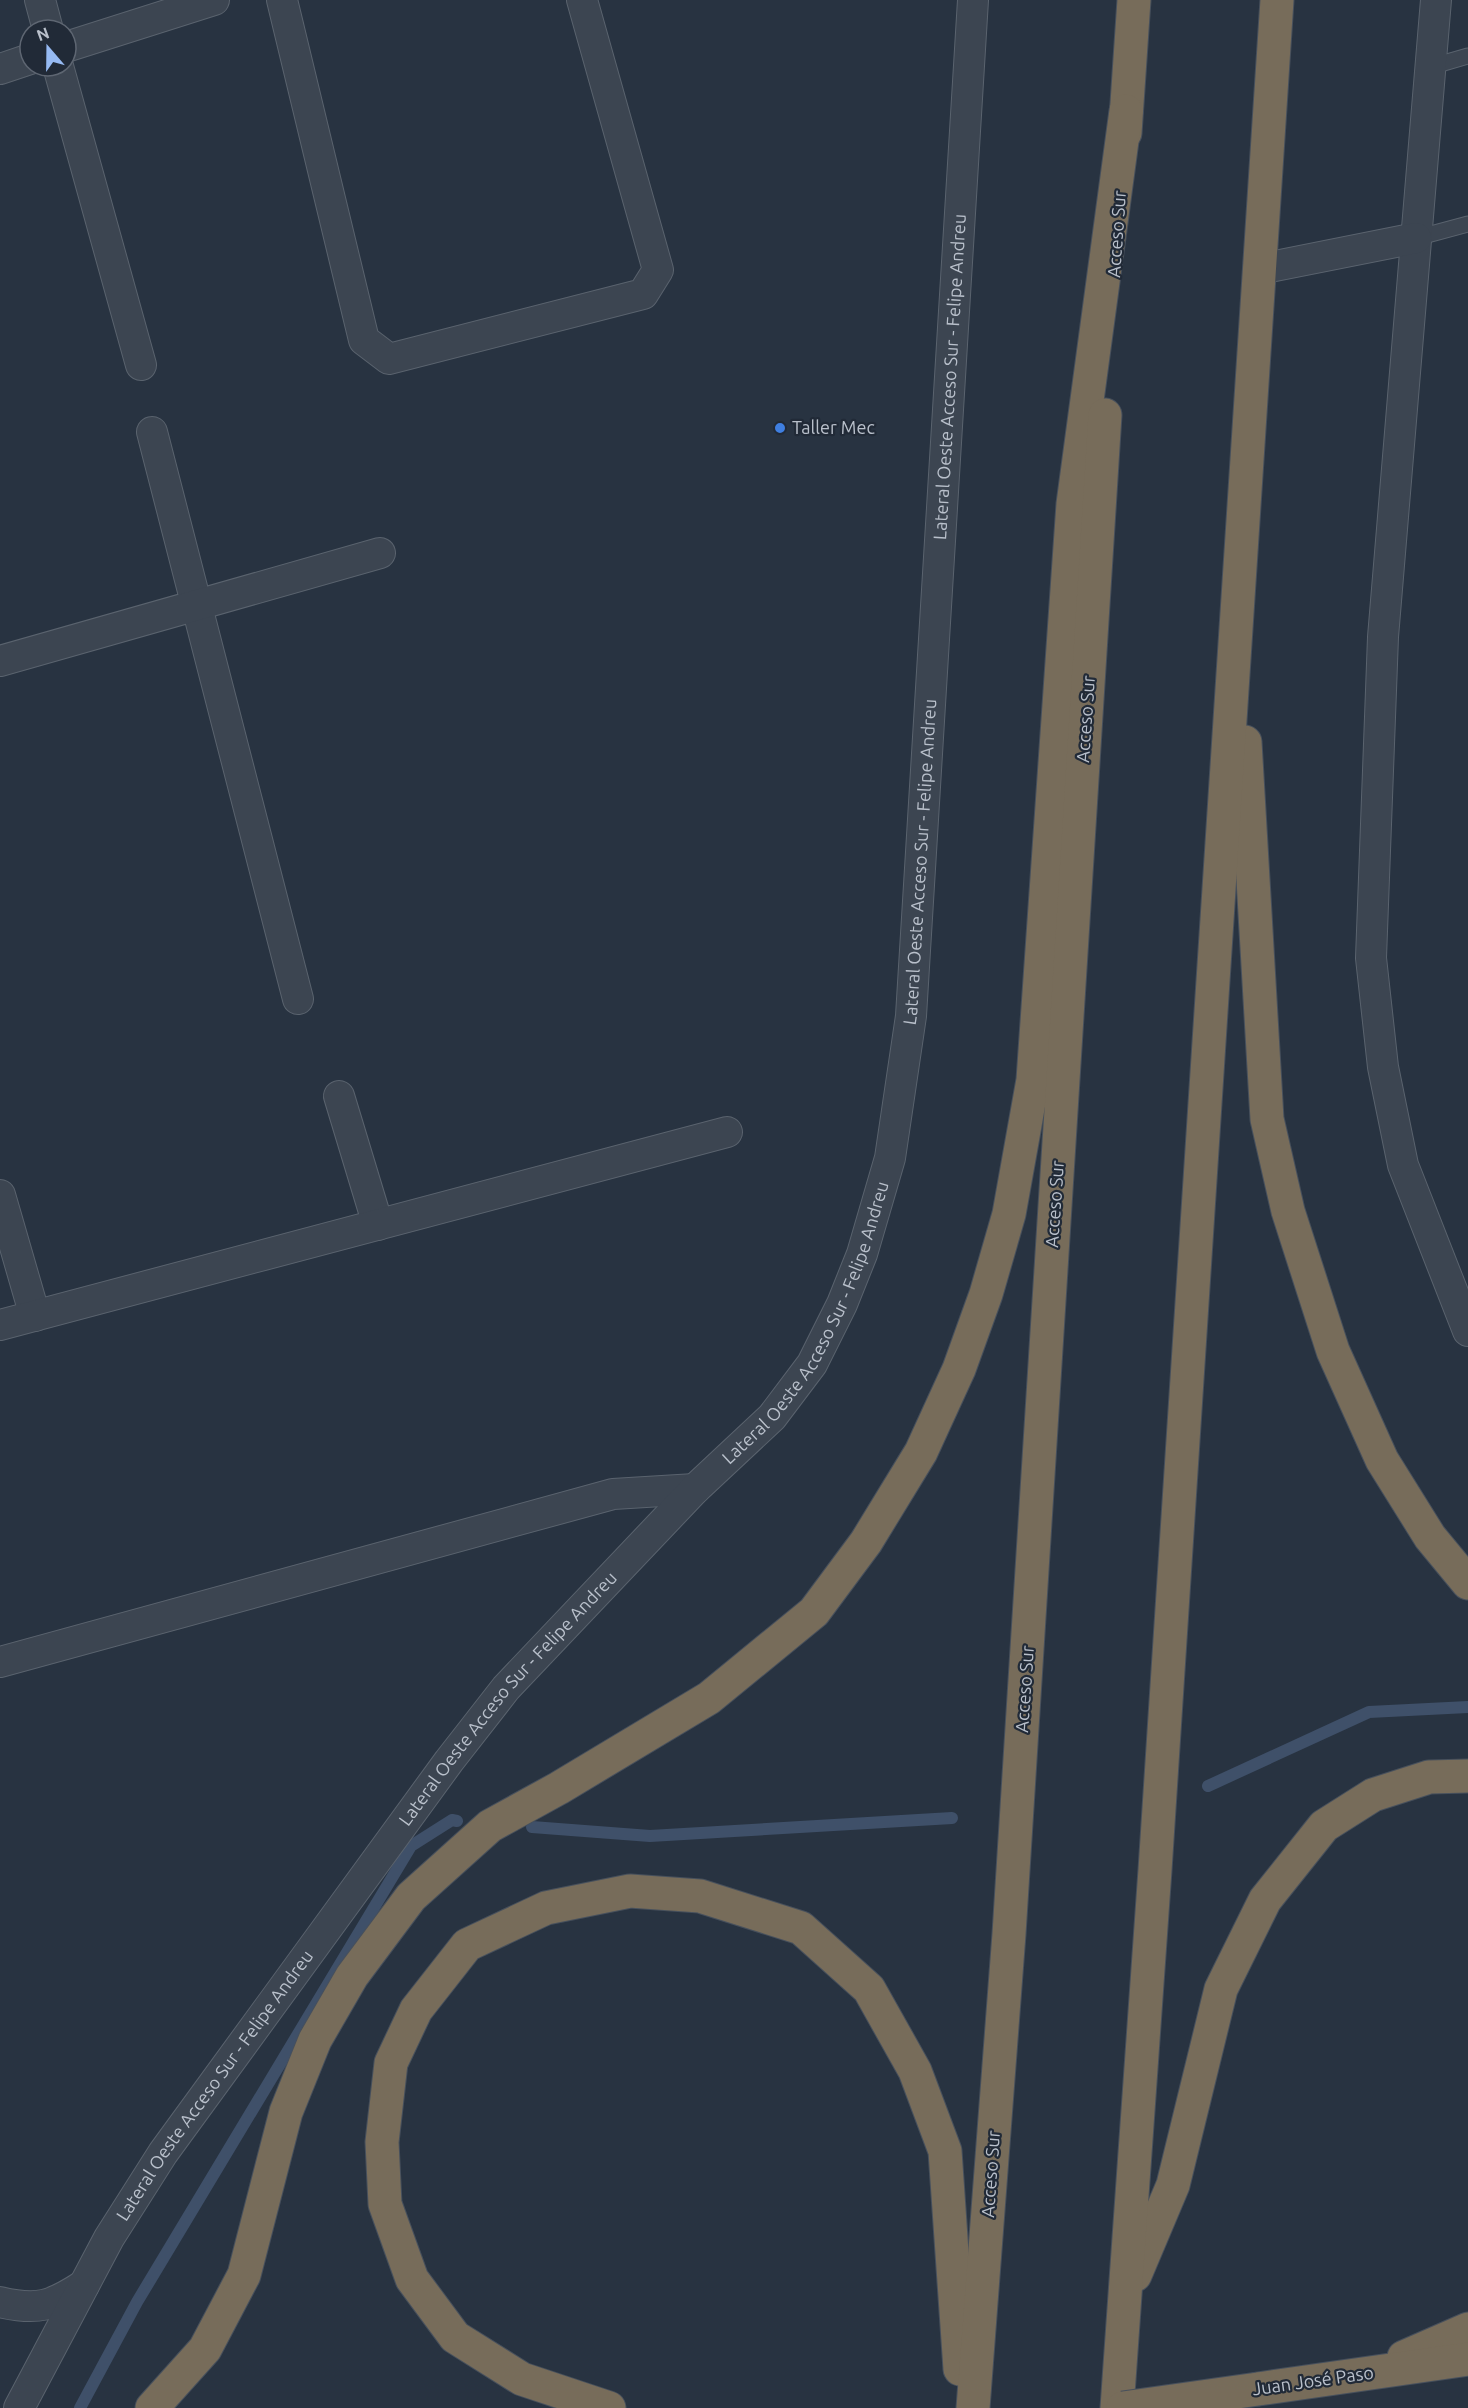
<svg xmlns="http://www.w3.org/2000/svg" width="1468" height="2408" font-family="Ubuntu,sans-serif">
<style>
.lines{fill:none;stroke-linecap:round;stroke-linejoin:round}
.stream{stroke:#3f5069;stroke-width:12}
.service-casing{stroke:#5a636e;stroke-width:17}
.minor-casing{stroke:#5a636e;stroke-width:32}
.motorway-casing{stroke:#47505c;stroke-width:35}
.service{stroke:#3c4551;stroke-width:15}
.minor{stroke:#3c4551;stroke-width:30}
.motorway{stroke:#776c5a;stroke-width:33}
.motorway-bridge-casing{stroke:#47505c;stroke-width:35;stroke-linecap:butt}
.motorway-bridge{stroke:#776c5a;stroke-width:33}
.shop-dot{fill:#3f7fe0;stroke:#212a37;stroke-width:2}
.labels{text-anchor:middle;stroke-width:4.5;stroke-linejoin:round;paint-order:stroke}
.street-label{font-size:18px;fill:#b9c0cb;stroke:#212a37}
.poi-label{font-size:18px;fill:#b9c0cb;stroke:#212a37;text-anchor:start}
</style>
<rect width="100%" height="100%" fill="#283341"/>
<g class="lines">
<g class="stream">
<path d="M 1208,1786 L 1369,1712 L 1468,1707"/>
<path d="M 532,1827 L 650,1836 L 952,1818"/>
<path d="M 80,2408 L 137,2302 L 411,1846 L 452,1820 L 457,1821"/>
</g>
<g class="service-casing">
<g id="service">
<path d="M 1430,67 L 1468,56"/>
<path d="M 1416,238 L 1468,224"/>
</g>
</g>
<g class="minor-casing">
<g id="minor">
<path d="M 40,0 L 48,30"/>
<path d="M 282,0 L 364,340 L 389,359 L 643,294 L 658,270 L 582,0"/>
<path d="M 1436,0 L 1383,637 L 1371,958 L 1383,1067 L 1403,1165 L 1468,1331"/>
<path d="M 66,47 L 214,0"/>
<path d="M 58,66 L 141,365"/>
<path d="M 0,69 L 30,59"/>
<path d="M 1260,269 L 1416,238"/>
<path d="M 152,432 L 298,999"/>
<path d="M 0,661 L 380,553"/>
<path d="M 339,1096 L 378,1225"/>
<path d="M 0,1195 L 35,1316"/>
<path d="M 0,1325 L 727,1132"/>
<path d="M 0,1662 L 613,1494 L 695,1489"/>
<path d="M 0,2302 C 38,2311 52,2306 84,2285"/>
<path id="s1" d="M 19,2408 L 109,2238 L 163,2153 L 449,1761 L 506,1688 L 695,1489 L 772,1417 L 812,1364 L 842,1304 L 862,1254 L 890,1158 L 911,1016 L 973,0"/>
</g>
</g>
<g class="motorway-casing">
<g id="motorway">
<path d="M 1125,133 L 1134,0"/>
<path d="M 1245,742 L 1267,1119 L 1288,1211 L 1333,1351 L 1382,1460 L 1430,1537 L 1468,1583"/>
<path d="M 1135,2275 L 1173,2185 L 1221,1989 L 1265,1900 L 1324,1826 L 1373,1795 L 1429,1777 L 1468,1776"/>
<path d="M 1404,2357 L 1468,2329"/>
<path d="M 1258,2389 L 1468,2359"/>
<path d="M 152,2408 L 205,2349 L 244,2275 L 286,2112 L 315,2040 L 352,1976 L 411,1897 L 490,1826 L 559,1788 L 709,1698 L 814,1612 L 866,1542 L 921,1452 L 959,1369 L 986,1294 L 1009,1214 L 1033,1080 L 1073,504 L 1126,111"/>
<path d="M 609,2408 L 522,2379 L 455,2337 L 412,2279 L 385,2204 L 382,2142 L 391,2063 L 416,2010 L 467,1945 L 546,1908 L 630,1891 L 700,1896 L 801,1928 L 869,1989 L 915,2071 L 945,2151 L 960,2369"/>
<path d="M 973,2408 L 1009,1934 L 1105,415"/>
<path d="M 1117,2408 L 1155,1870 L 1277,0"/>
</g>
</g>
<use href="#service" class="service"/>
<use href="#minor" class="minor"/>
<use href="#motorway" class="motorway"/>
<g class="motorway-bridge-casing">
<path id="motorway-bridge" d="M 1123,2408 L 1258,2389"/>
</g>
<use href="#motorway-bridge" class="motorway-bridge"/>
</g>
<circle class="shop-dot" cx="780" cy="428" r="6"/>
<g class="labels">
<g class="street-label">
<text transform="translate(1117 234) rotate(-86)" y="6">Acceso Sur</text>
<text dy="6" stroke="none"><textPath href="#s1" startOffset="2322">Lateral Oeste Acceso Sur - Felipe Andreu</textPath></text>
<text transform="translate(1086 719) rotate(-86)" y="6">Acceso Sur</text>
<text dy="6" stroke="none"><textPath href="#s1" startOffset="1836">Lateral Oeste Acceso Sur - Felipe Andreu</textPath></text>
<text transform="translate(1055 1204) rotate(-86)" y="6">Acceso Sur</text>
<text dy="6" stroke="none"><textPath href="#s1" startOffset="1350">Lateral Oeste Acceso Sur - Felipe Andreu</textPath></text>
<text transform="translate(1025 1689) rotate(-86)" y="6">Acceso Sur</text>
<text dy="6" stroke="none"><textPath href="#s1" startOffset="864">Lateral Oeste Acceso Sur - Felipe Andreu</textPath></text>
<text dy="6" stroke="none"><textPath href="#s1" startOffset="378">Lateral Oeste Acceso Sur - Felipe Andreu</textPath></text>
<text transform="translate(991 2174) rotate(-86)" y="6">Acceso Sur</text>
<text transform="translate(1313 2381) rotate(-8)" y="6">Juan José Paso</text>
</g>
<g class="poi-label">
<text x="792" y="434">Taller Mec</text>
</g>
</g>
<g transform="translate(48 48) rotate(340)"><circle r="28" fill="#212a37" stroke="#5e6672" stroke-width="1.5"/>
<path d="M0-4.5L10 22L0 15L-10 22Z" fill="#96baf3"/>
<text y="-9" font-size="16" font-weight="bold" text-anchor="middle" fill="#b9c0cb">N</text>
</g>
</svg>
